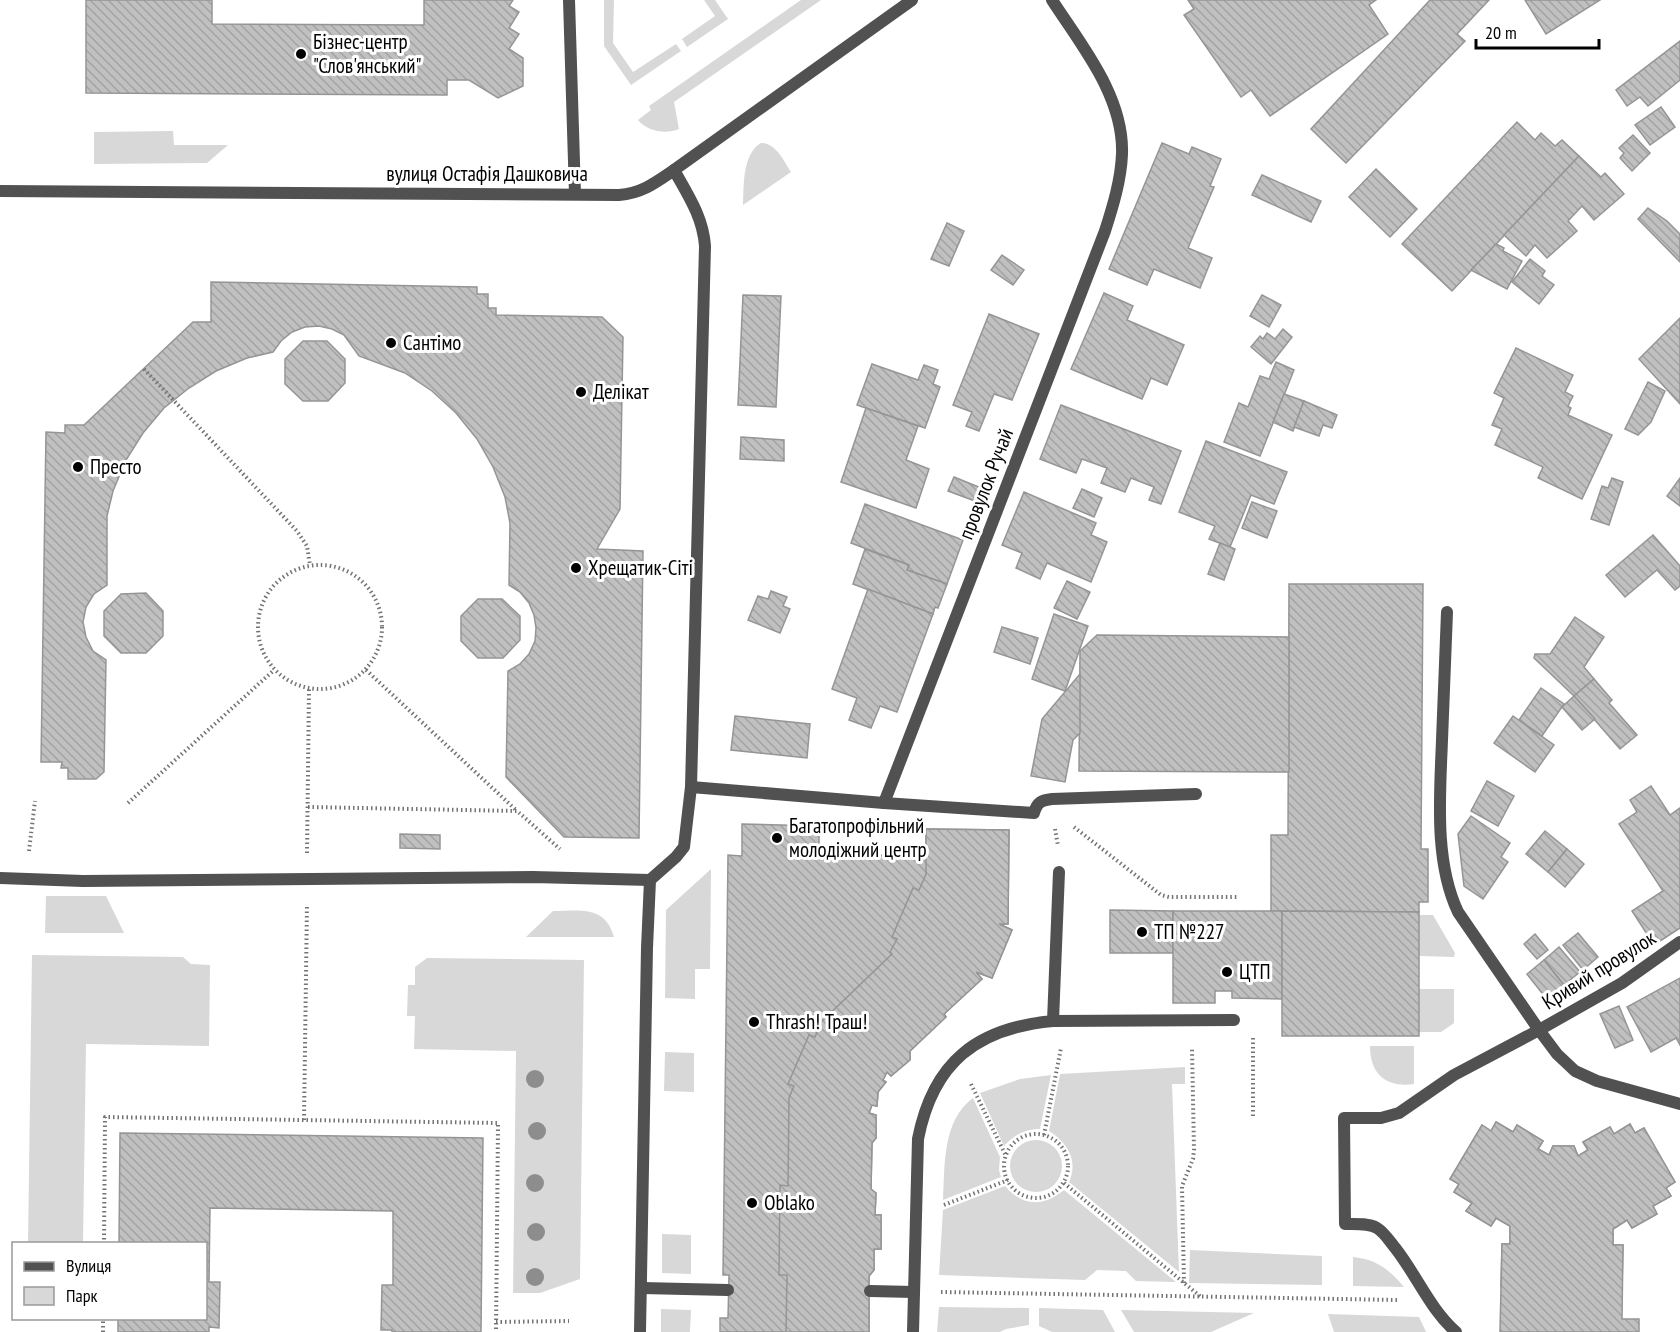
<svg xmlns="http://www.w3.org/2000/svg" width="1680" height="1332" font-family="'PT Sans Narrow',sans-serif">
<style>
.green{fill:#d8d8d8}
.building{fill:url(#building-back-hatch);stroke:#959595;stroke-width:1.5}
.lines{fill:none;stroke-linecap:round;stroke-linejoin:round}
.path{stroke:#737373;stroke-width:4;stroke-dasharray:1.5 3;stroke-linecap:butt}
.service{stroke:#515151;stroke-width:12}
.minor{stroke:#515151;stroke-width:12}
.tree{fill:#8d8d8d}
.poi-dot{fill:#000;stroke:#fff;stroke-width:2}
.labels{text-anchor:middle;stroke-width:6;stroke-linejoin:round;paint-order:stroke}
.poi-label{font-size:21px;fill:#000;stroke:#fff;text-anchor:start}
.street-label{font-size:21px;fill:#000;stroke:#fff}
</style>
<defs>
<pattern id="building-back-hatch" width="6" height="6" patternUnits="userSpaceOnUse" patternTransform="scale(1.5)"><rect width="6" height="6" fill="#c0c0c0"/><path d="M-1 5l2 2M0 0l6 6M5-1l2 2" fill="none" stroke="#a3a3a3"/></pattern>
</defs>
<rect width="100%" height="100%" fill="#fff"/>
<g class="green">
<path d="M 604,0 L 614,0 L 613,43 L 633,72 L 676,44 L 681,51 L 631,85 L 604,46 Z"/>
<path d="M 704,0 L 715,0 L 728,19 L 687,47 L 682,39 L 715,16 Z"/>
<path d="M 801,0 L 821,0 L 674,102 L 679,129 C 665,135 647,131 638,120 L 651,110 L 649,106 Z"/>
<path d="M 173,131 L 174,145 L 228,145 L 207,163 L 94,164 L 94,132 Z"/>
<path d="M 761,143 C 776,143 783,160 791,172 L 743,205 C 744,186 742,154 761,143 Z"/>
<path d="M 711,869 L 710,969 L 695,969 L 695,999 L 665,998 L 666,910 Z"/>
<path d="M 46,896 L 106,896 L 124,933 L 45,933 Z"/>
<path d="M 553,911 C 580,911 605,905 614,937 L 526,937 Z"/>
<path d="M 1419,915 L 1433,915 L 1455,953 L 1454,957 L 1419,956 Z"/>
<path d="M 32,955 L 183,957 L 191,964 L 210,965 L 209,1046 L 86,1044 L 83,1243 L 28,1243 Z"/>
<path d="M 427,958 L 584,960 L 580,1279 L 540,1293 L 513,1293 L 516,1051 L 414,1049 L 415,1016 L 407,1016 L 408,985 L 415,985 L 415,967 Z"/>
<path d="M 1419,989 L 1454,989 L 1454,1023 L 1441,1032 L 1419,1032 Z"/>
<path d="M 1370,1046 L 1414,1046 L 1414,1084 C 1386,1088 1370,1074 1370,1046 Z"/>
<path d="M 665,1052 L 694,1053 L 694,1092 L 664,1091 Z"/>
<path d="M 1185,1067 L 1185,1084 L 1172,1084 L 1179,1272 L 1069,1182 C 1079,1161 1067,1142 1049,1131 L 1060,1074 Z"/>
<path d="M 1051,1075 L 1040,1129 C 1025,1129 1014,1135 1004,1146 L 980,1093 L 1020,1079 Z"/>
<path d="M 973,1098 L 1000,1157 L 999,1170 L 1001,1177 L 943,1200 C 945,1165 942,1121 973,1098 Z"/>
<circle cx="1036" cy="1166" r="26"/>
<path d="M 1005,1186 C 1023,1207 1043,1207 1064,1190 L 1176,1282 L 1136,1281 L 1126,1271 L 1097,1270 L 1085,1280 L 939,1275 L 943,1210 Z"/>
<path d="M 662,1234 L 691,1235 L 691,1274 L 662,1273 Z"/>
<path d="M 1190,1250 L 1322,1256 L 1322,1285 L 1189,1283 Z"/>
<path d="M 1353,1257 C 1376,1259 1390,1270 1404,1287 L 1353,1286 Z"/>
<path d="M 939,1307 L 1029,1308 L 1029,1325 L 1006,1329 L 1000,1332 L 937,1332 Z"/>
<path d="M 1039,1308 L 1103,1310 L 1115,1332 L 1052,1332 L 1039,1326 Z"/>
<path d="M 661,1309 L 691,1310 L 690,1332 L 661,1332 Z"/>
<path d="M 1121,1310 L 1254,1313 L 1211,1332 L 1134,1332 Z"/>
<path d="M 1328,1314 L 1419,1317 L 1426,1332 L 1334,1332 Z"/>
</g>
<g class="building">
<path d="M 86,0 L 212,0 L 212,24 L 424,25 L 424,0 L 513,0 L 509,6 L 519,12 L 509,28 L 519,34 L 509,49 L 523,58 L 523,86 L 498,98 L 469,80 L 447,80 L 447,95 L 86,93 Z"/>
<path d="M 1188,0 L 1376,0 L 1369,5 L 1388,34 L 1270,116 L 1251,90 L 1241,97 L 1184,15 L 1194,9 Z"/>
<path d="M 1430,0 L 1489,0 L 1457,34 L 1465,41 L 1346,163 L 1311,129 Z"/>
<path d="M 1525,0 L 1600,0 L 1546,34 Z"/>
<path d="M 1680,41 L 1680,80 L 1648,106 L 1640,97 L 1627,106 L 1616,90 Z"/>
<path d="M 1661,107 L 1675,127 L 1650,145 L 1635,125 Z"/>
<path d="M 1517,122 L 1535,140 L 1541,133 L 1555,146 L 1562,140 L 1579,156 L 1452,291 L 1402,244 Z"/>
<path d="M 1633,135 L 1650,153 L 1632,171 L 1620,158 L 1624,153 L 1619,148 Z"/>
<path d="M 1162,143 L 1189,154 L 1192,147 L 1221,159 L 1210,186 L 1214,187 L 1188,248 L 1212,258 L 1200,288 L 1154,269 L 1147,285 L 1109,269 Z"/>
<path d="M 1579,156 L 1601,177 L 1605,173 L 1624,194 L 1594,220 L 1582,206 L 1568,221 L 1577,231 L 1547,258 L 1535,245 L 1526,256 L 1504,235 Z"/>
<path d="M 1376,169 L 1417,209 L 1390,237 L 1349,197 Z"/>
<path d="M 1262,175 L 1321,201 L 1311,222 L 1252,195 Z"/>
<path d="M 1648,208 L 1667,221 L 1680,234 L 1680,262 L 1638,219 Z"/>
<path d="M 947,223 L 964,231 L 949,266 L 931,259 Z"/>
<path d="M 1496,244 L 1504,248 L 1503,251 L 1522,261 L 1507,289 L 1471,270 Z"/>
<path d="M 1002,255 L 1024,270 L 1013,285 L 991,270 Z"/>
<path d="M 1530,259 L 1545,271 L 1542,276 L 1554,285 L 1539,304 L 1512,282 Z"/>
<path d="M 211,282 L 477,287 L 477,294 L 488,294 L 488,308 L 496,308 L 496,315 L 602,317 L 623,337 L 620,509 L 597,549 L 643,551 L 639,838 L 564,837 L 506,777 L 508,671 L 520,664 L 529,654 L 535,641 L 536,628 L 534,615 L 529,603 L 520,592 L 509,585 L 510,523 L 505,497 L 493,467 L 477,439 L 456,413 L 432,391 L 405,373 L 359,356 L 344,335 L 332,329 L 319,326 L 305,327 L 292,332 L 281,341 L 273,352 L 247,358 L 216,371 L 189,388 L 164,408 L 143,433 L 126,460 L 113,491 L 107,516 L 107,585 L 94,594 L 86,607 L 83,622 L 86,637 L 93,651 L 106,660 L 104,772 L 96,779 L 68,779 L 68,768 L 61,768 L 62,762 L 41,762 L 46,432 L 65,433 L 65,425 L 84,425 L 193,322 L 211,322 Z"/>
<path d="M 1104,293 L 1133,306 L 1127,320 L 1184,345 L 1167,385 L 1151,378 L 1142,399 L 1071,369 Z"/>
<path d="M 743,295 L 781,296 L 776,407 L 738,405 Z"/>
<path d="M 1262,295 L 1281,305 L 1269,327 L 1250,316 Z"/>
<path d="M 989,314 L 1039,334 L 1012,400 L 994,394 L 979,431 L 966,426 L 972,412 L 953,405 Z"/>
<path d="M 1680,318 L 1680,404 L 1639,359 Z"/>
<path d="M 1283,329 L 1292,337 L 1271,364 L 1251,347 L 1260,336 L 1263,339 L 1267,333 L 1275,339 Z"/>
<path d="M 303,341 L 327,341 L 345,359 L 345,383 L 328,401 L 303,401 L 285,384 L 285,359 Z"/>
<path d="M 1516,348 L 1573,375 L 1565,392 L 1573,396 L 1568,406 L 1571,408 L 1568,415 L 1612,435 L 1582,499 L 1538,478 L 1543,467 L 1495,445 L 1502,429 L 1492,425 L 1504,398 L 1494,393 Z"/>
<path d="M 1276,362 L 1294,370 L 1260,456 L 1224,442 L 1239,403 L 1248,407 L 1260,376 L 1269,379 Z"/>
<path d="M 872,364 L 918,380 L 924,365 L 938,370 L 933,384 L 940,387 L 925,428 L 857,405 Z"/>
<path d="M 1648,382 L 1665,391 L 1651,422 L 1638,435 L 1625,429 Z"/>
<path d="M 1284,394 L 1304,401 L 1293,431 L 1273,422 Z"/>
<path d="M 1304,401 L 1337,415 L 1332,428 L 1323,425 L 1319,436 L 1294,427 Z"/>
<path d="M 1061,405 L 1181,451 L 1161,504 L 1149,500 L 1154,487 L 1131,478 L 1125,492 L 1101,483 L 1107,468 L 1082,459 L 1076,473 L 1040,459 Z"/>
<path d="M 866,408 L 918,426 L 906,460 L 929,469 L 916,508 L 841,482 Z"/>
<path d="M 741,437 L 784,440 L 784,461 L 740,459 Z"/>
<path d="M 1206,441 L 1287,472 L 1274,504 L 1251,495 L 1230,547 L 1209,539 L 1215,526 L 1179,512 Z"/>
<path d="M 954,477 L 981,488 L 975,501 L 948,491 Z"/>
<path d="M 1612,478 L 1623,482 L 1609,525 L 1591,519 L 1602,486 L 1608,488 Z"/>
<path d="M 1680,478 L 1680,506 L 1667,496 Z"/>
<path d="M 1082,489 L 1102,498 L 1094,517 L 1073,508 Z"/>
<path d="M 1024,492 L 1096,523 L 1091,535 L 1107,542 L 1091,582 L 1047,563 L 1040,579 L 1016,568 L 1022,553 L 1002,545 Z"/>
<path d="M 1252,502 L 1277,511 L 1267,538 L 1242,528 Z"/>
<path d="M 865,504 L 963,540 L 947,584 L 907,570 L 909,565 L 851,543 Z"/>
<path d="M 1653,535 L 1680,566 L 1680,586 L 1675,590 L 1657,570 L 1625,597 L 1606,575 Z"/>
<path d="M 1220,543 L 1235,549 L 1224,580 L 1208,574 Z"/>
<path d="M 865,549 L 909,565 L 907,570 L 947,584 L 938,608 L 935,607 L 933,614 L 853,584 Z"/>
<path d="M 1067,581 L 1090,592 L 1077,619 L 1054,608 Z"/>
<path d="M 1289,584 L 1423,584 L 1421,849 L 1428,849 L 1428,902 L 1419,902 L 1419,912 L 1271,911 L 1271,835 L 1288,835 Z"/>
<path d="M 868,589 L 933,614 L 897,712 L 880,706 L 871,728 L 849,720 L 857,698 L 832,689 Z"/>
<path d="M 771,591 L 787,597 L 783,606 L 790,609 L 780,633 L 748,620 L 758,596 L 768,599 Z"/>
<path d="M 146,593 L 163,611 L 163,636 L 146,653 L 121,653 L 104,636 L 104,611 L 121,594 Z"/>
<path d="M 478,599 L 502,599 L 520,616 L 520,640 L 503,658 L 478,658 L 461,641 L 461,616 Z"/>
<path d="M 1054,614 L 1088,626 L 1065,691 L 1032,679 Z"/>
<path d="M 1575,617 L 1604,637 L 1584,667 L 1594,679 L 1574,696 L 1534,658 L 1535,654 L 1550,654 Z"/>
<path d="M 1002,627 L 1038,638 L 1030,664 L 994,652 Z"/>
<path d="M 1097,635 L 1289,637 L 1289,772 L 1079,771 L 1080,651 Z"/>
<path d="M 1080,674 L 1080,733 L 1073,740 L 1065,782 L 1031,776 L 1042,719 Z"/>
<path d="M 1594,679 L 1612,700 L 1609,703 L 1637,735 L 1620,749 L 1574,696 Z"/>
<path d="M 1541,688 L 1564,704 L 1542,736 L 1519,720 Z"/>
<path d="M 1574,696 L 1595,719 L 1582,730 L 1562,707 Z"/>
<path d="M 735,716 L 810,724 L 807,758 L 731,750 Z"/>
<path d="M 1513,716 L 1554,745 L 1535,772 L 1494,743 Z"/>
<path d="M 1487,781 L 1514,796 L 1498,826 L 1471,811 Z"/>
<path d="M 1651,786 L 1670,815 L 1680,808 L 1680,928 L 1654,945 L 1632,911 L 1663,891 L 1619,824 L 1637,812 L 1630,800 Z"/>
<path d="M 1471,816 L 1510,843 L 1501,857 L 1508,862 L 1483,899 L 1464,886 L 1458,834 Z"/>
<path d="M 742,824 L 819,826 L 819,854 L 926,856 L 926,829 L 1009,830 L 1008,924 L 999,924 L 1012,930 L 992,978 L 976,972 L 982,979 L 944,1014 L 946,1017 L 910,1051 L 910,1060 L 891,1076 L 887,1072 L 883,1080 L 886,1082 L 878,1092 L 877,1106 L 872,1105 L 869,1113 L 876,1115 L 876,1138 L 872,1143 L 871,1189 L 876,1193 L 875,1215 L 881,1215 L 881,1249 L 874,1249 L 874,1270 L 869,1276 L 869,1332 L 720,1332 L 720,1318 L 728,1318 L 729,1275 L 723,1275 L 728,855 L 742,856 Z"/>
<path d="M 926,829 L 1009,830 L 1008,924 L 999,924 L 1012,930 L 992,978 L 976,972 L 982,979 L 944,1014 L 946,1017 L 910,1051 L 910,1060 L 891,1076 L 887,1072 L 883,1080 L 886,1082 L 878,1092 L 877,1106 L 872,1105 L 869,1113 L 876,1115 L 876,1138 L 872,1143 L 871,1189 L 876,1193 L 875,1215 L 881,1215 L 881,1249 L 874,1249 L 874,1270 L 869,1276 L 869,1332 L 786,1332 L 787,1275 L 779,1275 L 780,1185 L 788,1186 L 789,1098 L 794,1086 L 788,1084 L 809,1035 L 815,1037 L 821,1022 L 892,954 L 890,952 L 897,939 L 892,937 L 913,888 L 919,890 L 926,874 Z"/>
<path d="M 1545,831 L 1567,849 L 1548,872 L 1526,854 Z"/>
<path d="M 400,834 L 440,835 L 440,849 L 400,848 Z"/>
<path d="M 1567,849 L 1584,864 L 1565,887 L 1548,872 Z"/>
<path d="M 1110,910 L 1173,911 L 1173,953 L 1110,953 Z"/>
<path d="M 1173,911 L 1282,911 L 1282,999 L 1232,998 L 1232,991 L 1215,991 L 1215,1003 L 1173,1003 Z"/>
<path d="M 1282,911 L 1419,912 L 1419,1036 L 1282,1036 Z"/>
<path d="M 1578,933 L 1598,957 L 1583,970 L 1563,945 Z"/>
<path d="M 1535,934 L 1548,950 L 1537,959 L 1524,944 Z"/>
<path d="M 1559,947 L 1580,972 L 1564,985 L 1544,960 Z"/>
<path d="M 1544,960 L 1566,988 L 1549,1002 L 1527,974 Z"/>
<path d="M 1680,978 L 1680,1045 L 1676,1038 L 1651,1052 L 1627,1007 Z"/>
<path d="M 1619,1006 L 1633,1040 L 1615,1048 L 1600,1014 Z"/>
<path d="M 1496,1122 L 1513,1132 L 1517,1125 L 1543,1141 L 1538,1149 L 1549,1155 L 1553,1146 L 1574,1146 L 1578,1156 L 1588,1150 L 1583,1142 L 1610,1127 L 1614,1134 L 1630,1124 L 1635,1133 L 1644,1128 L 1675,1182 L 1666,1188 L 1671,1196 L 1653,1206 L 1657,1214 L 1632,1228 L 1627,1220 L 1613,1229 L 1613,1245 L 1623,1245 L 1622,1289 L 1603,1288 L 1603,1313 L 1592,1313 L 1592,1322 L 1530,1321 L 1530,1311 L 1518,1311 L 1518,1288 L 1501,1287 L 1502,1244 L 1510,1244 L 1510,1226 L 1496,1218 L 1491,1226 L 1466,1211 L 1472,1203 L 1454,1192 L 1459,1184 L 1450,1179 L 1482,1125 L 1491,1131 Z"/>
<path d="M 1496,1122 L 1513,1132 L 1517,1125 L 1543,1141 L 1538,1149 L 1549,1155 L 1553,1146 L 1574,1146 L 1578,1156 L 1588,1150 L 1583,1142 L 1610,1127 L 1614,1134 L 1630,1124 L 1635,1133 L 1644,1128 L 1675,1182 L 1666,1188 L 1671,1196 L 1653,1206 L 1657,1214 L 1632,1228 L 1627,1220 L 1613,1229 L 1613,1245 L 1623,1245 L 1622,1319 L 1639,1319 L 1639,1332 L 1500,1332 L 1502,1244 L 1510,1244 L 1510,1226 L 1496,1218 L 1491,1226 L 1466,1211 L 1472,1203 L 1454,1192 L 1459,1184 L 1450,1179 L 1482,1125 L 1491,1131 Z"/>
<path d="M 120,1133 L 483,1138 L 481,1332 L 392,1332 L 392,1330 L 381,1330 L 382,1285 L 393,1285 L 393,1211 L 210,1208 L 209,1282 L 220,1282 L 219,1328 L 209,1327 L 209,1332 L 118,1332 L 118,1318 L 206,1318 L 206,1244 L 119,1244 Z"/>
</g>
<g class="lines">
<g class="path">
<path d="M 144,369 L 297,531 L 307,546 L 310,565"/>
<circle cx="320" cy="627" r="62"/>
<path d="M 366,670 L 516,810"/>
<path d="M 128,803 L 274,670"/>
<path d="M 308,807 L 517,811 L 560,849"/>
<path d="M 1074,827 L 1161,895 L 1169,897 L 1239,897"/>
<path d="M 1055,829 L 1058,846"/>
<path d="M 29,851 L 35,801"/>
<path d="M 307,853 L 309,689"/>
<path d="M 1253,1038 L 1253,1119"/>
<path d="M 971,1084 L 1006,1156"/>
<path d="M 304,1120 L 307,905"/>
<circle cx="1036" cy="1166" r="32"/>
<path d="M 1044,1135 L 1061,1048"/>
<path d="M 1064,1183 L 1201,1297"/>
<path d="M 944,1205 L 1008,1180"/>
<path d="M 104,1244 L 105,1117 L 498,1123 L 496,1332"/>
<path d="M 1184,1283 L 1182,1186 L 1193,1159 L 1194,1150 L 1192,1048"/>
<path d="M 941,1292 L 1398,1300"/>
<path d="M 496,1322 L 569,1321"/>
<path d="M 103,1332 L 103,1318"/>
</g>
<g class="service">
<path d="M 569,0 L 575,194"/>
<path d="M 1447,612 C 1445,655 1444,697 1442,740 C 1440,795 1434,861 1458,912 L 1539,1030 L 1557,1054 L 1575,1071 L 1597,1081 L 1680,1104"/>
<path d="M 884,803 L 1034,813 C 1037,802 1042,800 1052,799 L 1196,794"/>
<path d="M 0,878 L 83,881 L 533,877 L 650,880"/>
<path d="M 1053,1021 L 1234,1020"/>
<path d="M 642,1288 L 728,1290"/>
<path d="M 870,1291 L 914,1292"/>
<path d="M 640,1332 L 647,948 L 650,880 L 676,857 L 684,847 L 691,787 L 705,246 C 703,217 688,195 674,170"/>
<path d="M 913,1332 L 918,1139 C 933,1062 977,1028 1053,1021 L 1059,872"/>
<path d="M 1456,1332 C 1430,1309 1417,1276 1396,1249 C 1390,1242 1385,1233 1377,1228 C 1368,1223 1355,1224 1345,1224 L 1344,1118 L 1381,1118 L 1399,1113 L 1454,1075 L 1539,1030"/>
</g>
<g class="minor">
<path d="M 0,191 L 619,195 C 642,193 655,183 674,170 L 912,0"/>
<path d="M 691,787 L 884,803 L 1105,231 C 1113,206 1121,180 1122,154 C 1124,96 1081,45 1052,0"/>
<path d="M 1539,1030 L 1622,983 L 1680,942"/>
</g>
</g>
<g class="tree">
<circle cx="535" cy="1079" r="9"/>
<circle cx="537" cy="1131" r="9"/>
<circle cx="535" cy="1183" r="9"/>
<circle cx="536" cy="1232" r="9"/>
<circle cx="535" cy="1277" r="9"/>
</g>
<g class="poi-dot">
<circle cx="301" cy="54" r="6"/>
<circle cx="391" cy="343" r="6"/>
<circle cx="581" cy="392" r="6"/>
<circle cx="78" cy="467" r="6"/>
<circle cx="576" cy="568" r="6"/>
<circle cx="777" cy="838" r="6"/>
<circle cx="1142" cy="932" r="6"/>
<circle cx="1227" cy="972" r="6"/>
<circle cx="754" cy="1022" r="6"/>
<circle cx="752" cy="1203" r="6"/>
</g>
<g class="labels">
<g class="poi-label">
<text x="313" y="49">Бізнес-центр<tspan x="313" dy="24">"Слов'янський"</tspan></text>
<text x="403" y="350">Сантімо</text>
<text x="593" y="399">Делікат</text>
<text x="90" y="474">Престо</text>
<text x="588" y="575">Хрещатик-Сіті</text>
<text x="789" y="833">Багатопрофільний<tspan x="789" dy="24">молодіжний центр</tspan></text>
<text x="1154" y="939">ТП №227</text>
<text x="1239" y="979">ЦТП</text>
<text x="766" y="1029">Thrash! Траш!</text>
<text x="764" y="1210">Oblako</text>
</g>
<g class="street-label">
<text x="487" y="181">вулиця Остафія Дашковича</text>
<text transform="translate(986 484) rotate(-69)" y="7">провулок Ручай</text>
<text transform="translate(1599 970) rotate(-32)" y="7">Кривий провулок</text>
</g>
</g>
<rect x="12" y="1242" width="195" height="78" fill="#ffffff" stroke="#999999" stroke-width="1.5"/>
<rect x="24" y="1262" width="30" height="9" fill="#515151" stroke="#999999" stroke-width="1.5"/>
<text x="66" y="1272" font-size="18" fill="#000000">Вулиця</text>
<rect x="24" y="1287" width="30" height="18" fill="#d8d8d8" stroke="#999999" stroke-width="1.5"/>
<text x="66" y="1302" font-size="18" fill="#000000">Парк</text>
<path d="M1476 39v9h123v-9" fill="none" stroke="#000000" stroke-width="3"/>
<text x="1485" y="39" font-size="18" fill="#000000" stroke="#ffffff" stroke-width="4.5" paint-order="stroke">20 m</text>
</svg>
